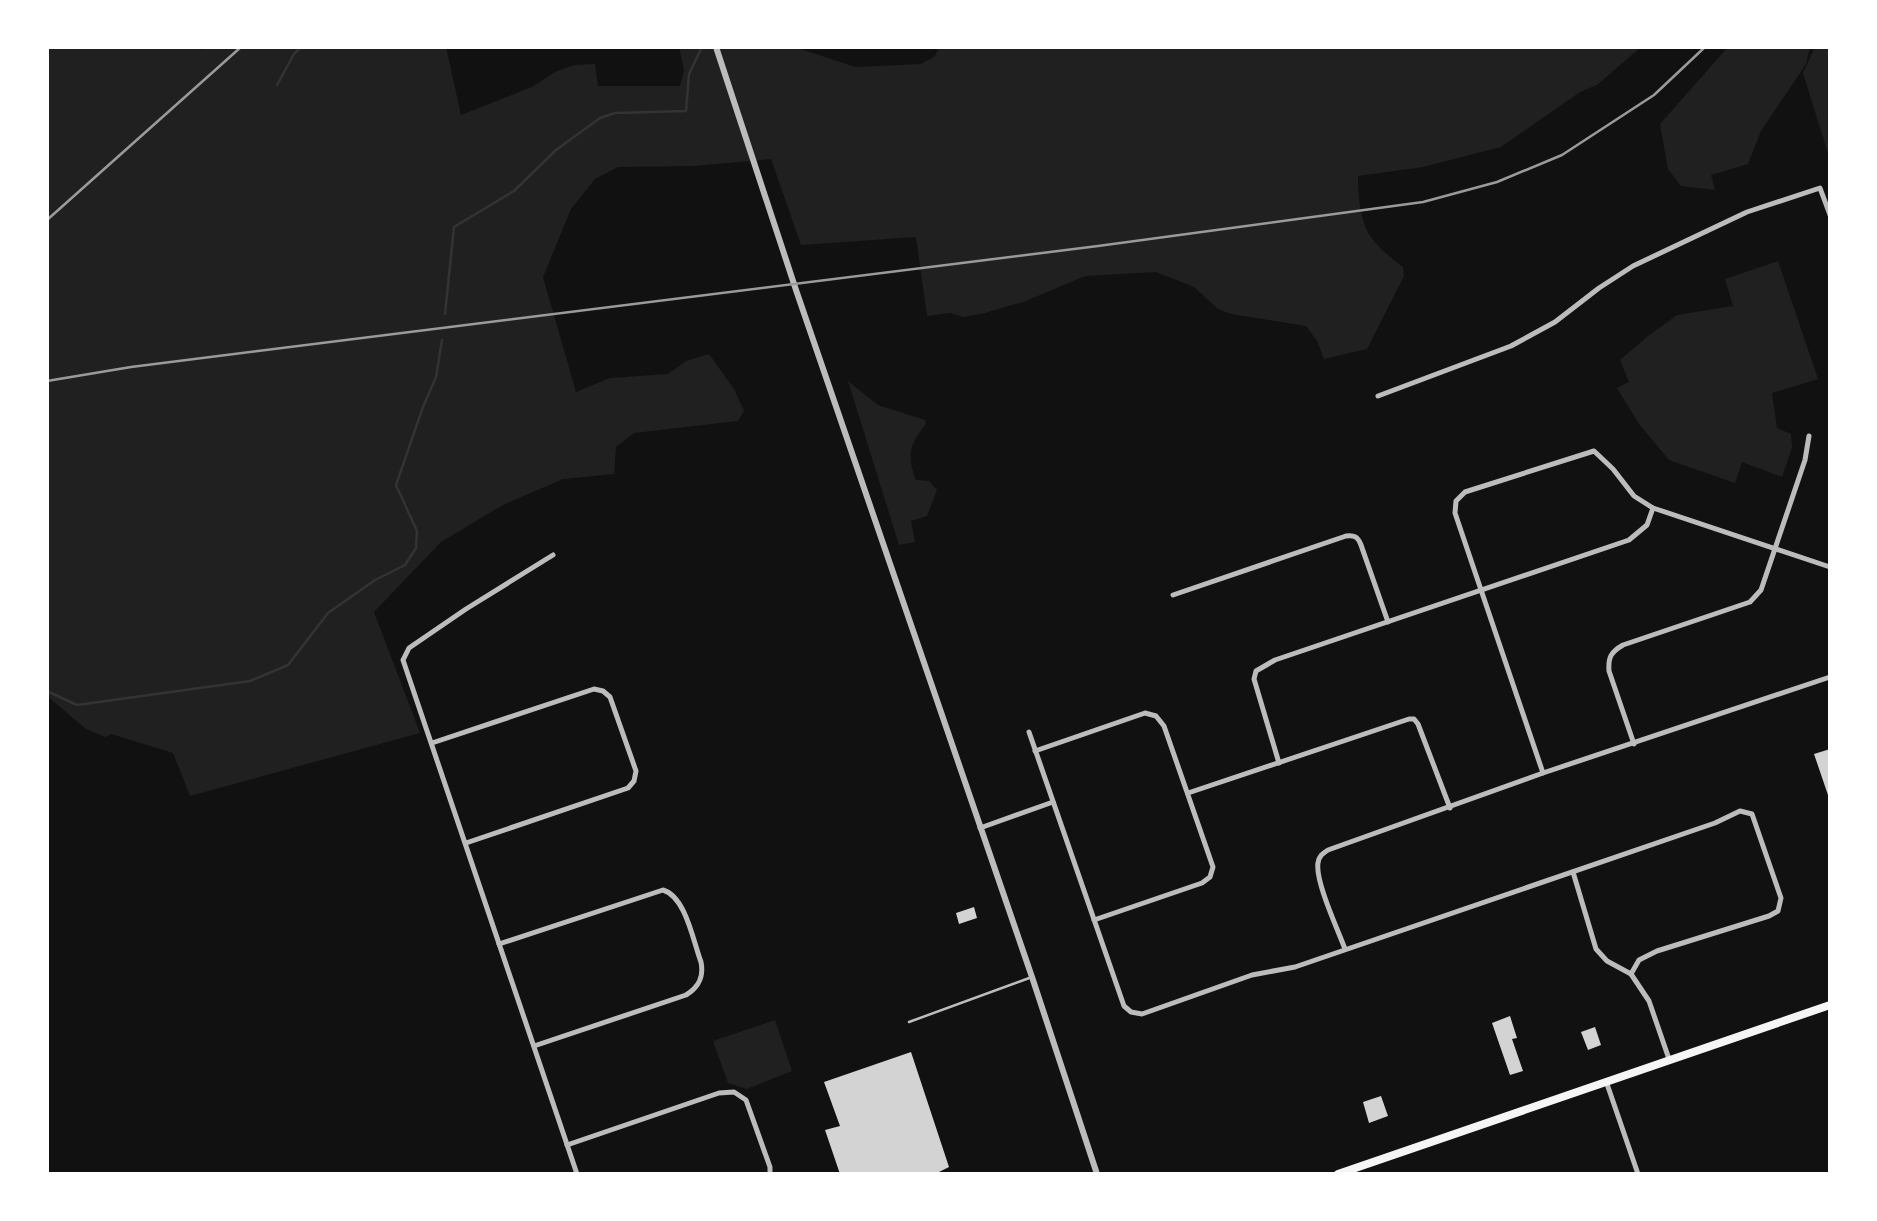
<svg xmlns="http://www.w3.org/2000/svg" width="1877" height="1221" font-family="'Space Grotesk',sans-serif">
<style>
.green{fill:#202020}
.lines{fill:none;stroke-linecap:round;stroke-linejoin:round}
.stream{stroke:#333;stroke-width:2.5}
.building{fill:#d3d3d3}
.service{stroke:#bcbcbc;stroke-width:2.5}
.minor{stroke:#bcbcbc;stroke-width:5}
.tertiary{stroke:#bcbcbc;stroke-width:6}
.primary{stroke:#f5f5f5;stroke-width:8}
.rail{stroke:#9a9a9a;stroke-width:2.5}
</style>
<rect width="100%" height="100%" fill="#111"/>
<g class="green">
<path d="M 47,47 L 199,47 L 201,50 L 205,47 L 446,47 L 461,115 L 532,87 L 555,72 L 574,65 L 595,64 L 598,86 L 680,86 L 684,70 L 679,47 L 794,47 L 856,67 L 921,64 L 935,56 L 939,47 L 1641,47 L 1597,85 L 1580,92 L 1501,147 L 1423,167 L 1358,176 C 1358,197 1360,223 1373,240 C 1381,250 1393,259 1403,267 L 1404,276 L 1367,349 L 1324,359 L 1317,341 L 1306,326 L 1231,314 L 1218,309 L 1194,287 L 1156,272 L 1085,276 L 1026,301 L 985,313 L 964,317 L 950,313 L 927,316 L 916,237 L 801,245 L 771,159 L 693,166 L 618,167 L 595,179 L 571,209 L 543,277 L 576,392 L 610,378 L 668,374 L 686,361 L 709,354 L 734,389 L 744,411 L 738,421 L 634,433 L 616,447 L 614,474 L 563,479 L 503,505 L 441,542 L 374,612 L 420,733 L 190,796 L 173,753 L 111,734 L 105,737 L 86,729 L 47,696 Z"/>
<path d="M 1728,47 L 1810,47 L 1806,64 L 1761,131 L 1748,164 L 1711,175 L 1715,190 L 1681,186 L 1668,169 L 1660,124 Z"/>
<path d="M 1815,47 L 1830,47 L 1830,160 L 1803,73 Z"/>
<path d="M 1778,261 L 1818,379 L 1772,393 L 1777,428 L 1791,434 L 1792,448 L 1782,477 L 1742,462 L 1735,483 L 1669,460 L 1639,424 L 1617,388 L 1629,382 L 1620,360 L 1648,336 L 1677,315 L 1733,306 L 1725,279 Z"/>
<path d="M 848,381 L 878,405 L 925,420 L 926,424 C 910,443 906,456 916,480 L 929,481 L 937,490 L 927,516 L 911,521 L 915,542 L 899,545 Z"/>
<path d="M 775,1020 L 792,1071 L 747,1089 L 728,1083 L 713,1041 Z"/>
</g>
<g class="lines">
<g class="stream">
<path d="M 277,85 L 294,54 L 301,47"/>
<path d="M 445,314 L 454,227 L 514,191 L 556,150 L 600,118 L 615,113 L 686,111 L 689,74 L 701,49"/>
<path d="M 47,691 L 77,705 L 250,681 L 288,665 L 328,613 L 375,580 L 405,565 L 416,548 L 417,531 L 396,485 L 423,407 L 436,377 L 442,340"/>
</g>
</g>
<g class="building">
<path d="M 1830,749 L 1830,798 L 1829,798 L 1814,754 Z"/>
<path d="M 974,907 L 977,918 L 959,924 L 956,913 Z"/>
<path d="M 1510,1016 L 1517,1038 L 1512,1039 L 1523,1071 L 1510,1075 L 1492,1023 Z"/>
<path d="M 1595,1027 L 1601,1045 L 1588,1050 L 1581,1032 Z"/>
<path d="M 911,1052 L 949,1167 L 939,1172 L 940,1174 L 840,1174 L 825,1130 L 840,1126 L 824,1082 Z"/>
<path d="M 1381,1096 L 1388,1116 L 1369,1123 L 1363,1102 Z"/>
</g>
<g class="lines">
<path class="service" d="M 909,1022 L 1032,977"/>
<g class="minor">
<path d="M 1378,396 L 1511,346 L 1555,322 L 1599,288 L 1633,266 L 1747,212 L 1820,188 L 1830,215"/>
<path d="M 553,555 L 466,609 L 409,648 L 403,660 L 577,1174"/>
<path d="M 1173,595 L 1346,536 C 1355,535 1358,537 1361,545 L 1388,622"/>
<path d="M 1029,732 L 1124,1006 L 1131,1012 L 1142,1014 L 1252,975 L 1295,967 L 1715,823 L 1740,811 L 1752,814 L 1781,898 L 1778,911 L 1769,916 L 1657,951 L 1639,960 L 1631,974"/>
<path d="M 432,743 L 594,689 L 603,691 L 610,697 L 636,771 L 634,781 L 628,788 L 466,843"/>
<path d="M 1634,744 L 1609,671 C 1608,657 1611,652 1623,645 L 1750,602 L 1761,590 L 1805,460 L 1809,436"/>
<path d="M 1035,751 L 1145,713 L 1156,716 L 1164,726 L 1213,867 L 1210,877 L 1202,883 L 1094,920"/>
<path d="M 1279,763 L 1254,679 L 1256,671 L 1275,660 L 1629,540 L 1647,525 L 1653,508"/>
<path d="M 1543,773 L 1455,513 L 1456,501 L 1465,492 L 1594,451 L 1613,469 L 1634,496 L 1653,508 L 1830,567"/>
<path d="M 1188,793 L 1409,719 L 1414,719 L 1418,724 L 1450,808"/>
<path d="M 980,828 L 1053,802"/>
<path d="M 1573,872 L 1596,949 L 1607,961 L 1631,974 L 1649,1001 L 1669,1059"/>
<path d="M 499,944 L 663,890 C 686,897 693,941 701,962 C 704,977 699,987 686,995 L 534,1046"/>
<path d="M 1345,949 C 1338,930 1315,881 1318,863 C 1319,856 1322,854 1328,850 L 1543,773 L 1830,677"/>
<path d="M 1606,1081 L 1638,1174"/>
<path d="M 567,1145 L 719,1093 L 734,1092 L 746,1100 L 770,1167 L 770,1174"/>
</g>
<path class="tertiary" d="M 716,47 L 796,290 L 1032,977 L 1097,1174"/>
<path class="primary" d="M 1338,1174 L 1830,1005"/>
<g class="rail">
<path d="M 47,220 L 241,47"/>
<path d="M 47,381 L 131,367 L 1098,246 L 1423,202 L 1497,182 L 1562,155 L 1654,95 L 1705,47"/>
</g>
</g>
<rect width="1877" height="1221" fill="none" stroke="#ffffff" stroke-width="98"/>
</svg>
